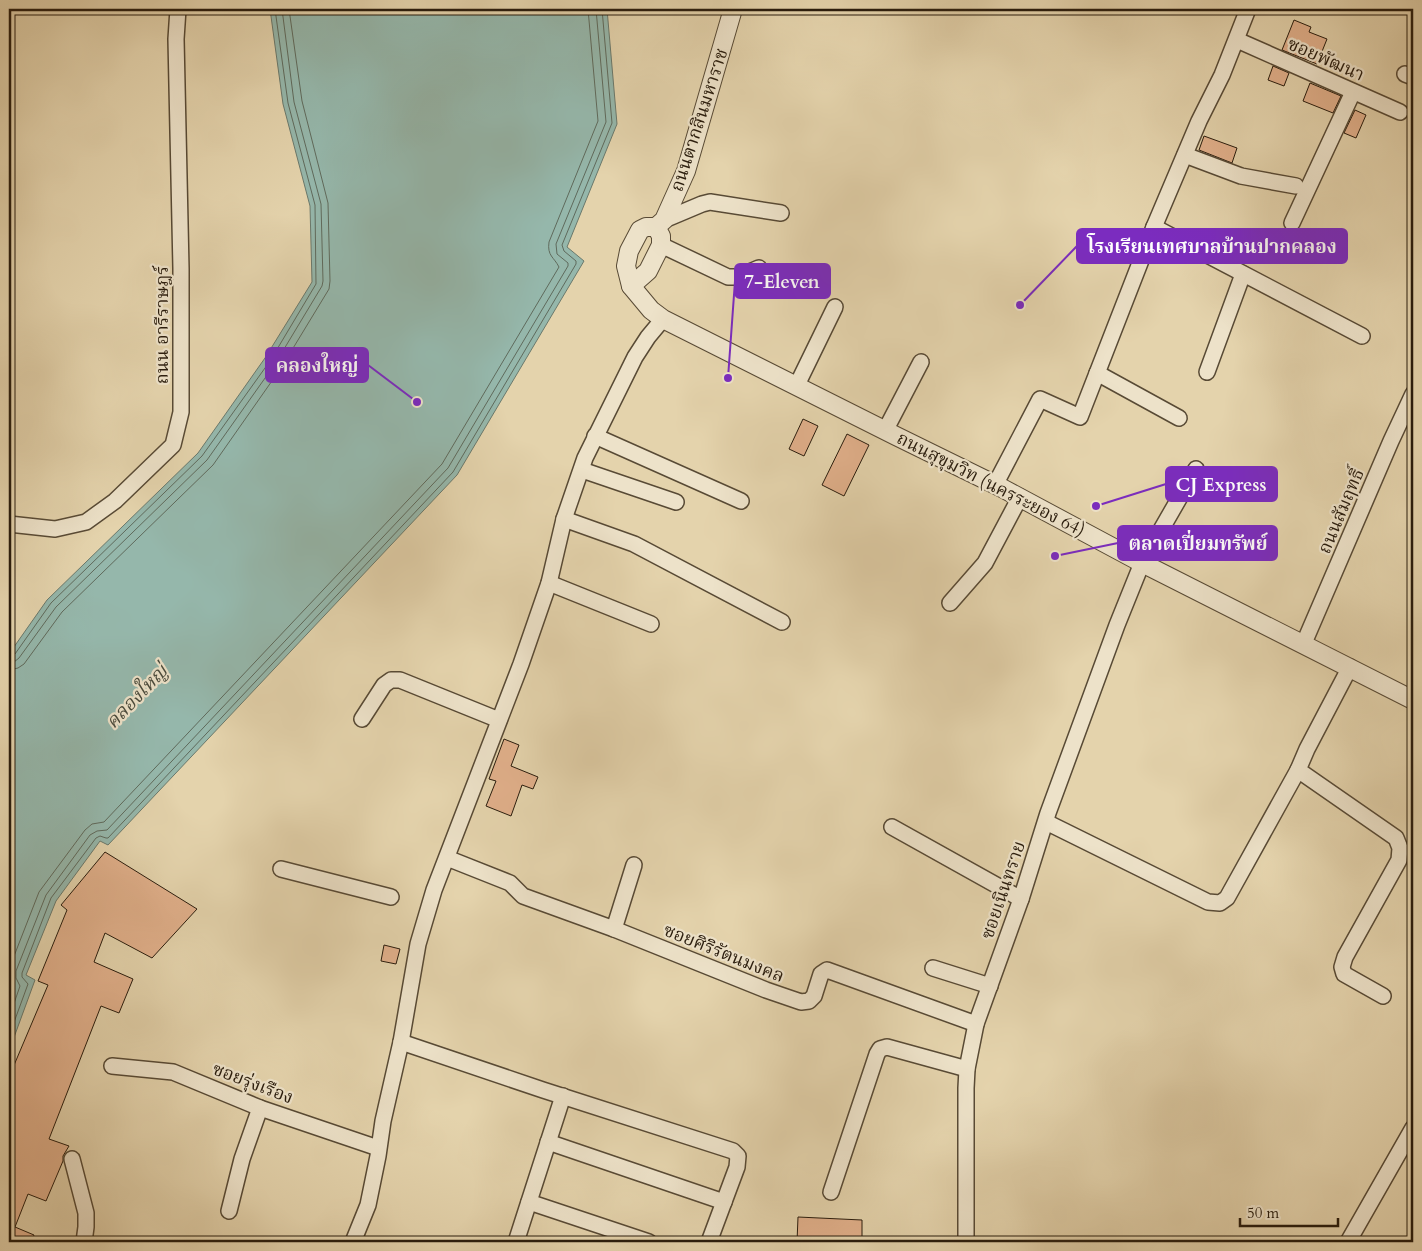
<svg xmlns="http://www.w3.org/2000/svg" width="1422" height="1251" font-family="Cardo,'Noto Serif Thai',serif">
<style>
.water{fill:#95b7ab;stroke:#6a796c}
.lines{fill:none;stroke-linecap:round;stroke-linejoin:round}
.shore{stroke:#5f6a5c;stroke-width:1}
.building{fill:#e1b08b;stroke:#291c0d}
.minor-casing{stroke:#584a35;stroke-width:18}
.tertiary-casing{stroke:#584a35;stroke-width:20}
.minor{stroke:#ede2c9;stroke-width:15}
.tertiary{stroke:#ede2c9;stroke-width:18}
.labels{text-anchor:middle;stroke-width:4.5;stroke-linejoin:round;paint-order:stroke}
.street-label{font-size:18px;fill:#291c0d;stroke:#ede2c9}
.water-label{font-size:19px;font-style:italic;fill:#494a3c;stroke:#ede2c9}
.leader{fill:none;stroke:#7b2cbf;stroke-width:2}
.callout-dot{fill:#7b2cbf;stroke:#ede2c9;stroke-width:2}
.callout{fill:#7b2cbf;stroke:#7b2cbf;stroke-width:2}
.callout-label{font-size:19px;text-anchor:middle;font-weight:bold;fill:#fff}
</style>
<rect width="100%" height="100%" fill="#e4d3ac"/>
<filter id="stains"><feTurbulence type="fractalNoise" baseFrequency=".004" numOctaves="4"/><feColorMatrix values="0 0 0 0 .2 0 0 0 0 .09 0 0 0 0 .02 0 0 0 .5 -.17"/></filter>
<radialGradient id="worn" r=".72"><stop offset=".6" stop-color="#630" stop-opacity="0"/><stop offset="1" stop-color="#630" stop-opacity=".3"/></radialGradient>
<path class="water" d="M 270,9 L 607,9 L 617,124 L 567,247 L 584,261 L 457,475 L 108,845 L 100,841 L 56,901 L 26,975 L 35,980 L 9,1051 L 9,654 L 47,600 L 198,453 L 265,358 L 312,282 L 310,206 L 283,104 Z"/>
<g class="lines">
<g class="shore">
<path d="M 9,656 L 15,654 L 51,603 L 202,456 L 270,361 L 316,284 L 315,205 L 288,103 L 275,9"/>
<path d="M 9,662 L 14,662 L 19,658 L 56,607 L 207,460 L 275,364 L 322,286 L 323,281 L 321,204 L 294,102 L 282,9"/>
<path d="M 9,670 L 18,668 L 24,664 L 62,612 L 213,465 L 281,368 L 329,289 L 330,281 L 328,203 L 302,101 L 289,9"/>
<path d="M 9,969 L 39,892 L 85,830 L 92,824 L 104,822 L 442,464 L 559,267 C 554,257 547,256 549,242 L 598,121 L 588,9"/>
<path d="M 9,1018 L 20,986 L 16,978 L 16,971 L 46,895 L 90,835 L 97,831 L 107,830 L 448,468 L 568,266 L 568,263 L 557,254 L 556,244 L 606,122 L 596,9"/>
<path d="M 9,1036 L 28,984 L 22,977 L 22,973 L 51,898 L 96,838 L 100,836 L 106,838 L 108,838 L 453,472 L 576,264 L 576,261 L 564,251 L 562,245 L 612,123 L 602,9"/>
</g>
</g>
<g class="building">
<path d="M 1294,20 L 1311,27 L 1309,32 L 1327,39 L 1317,64 L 1282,50 Z"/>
<path d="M 1273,66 L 1289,73 L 1284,86 L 1268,80 Z"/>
<path d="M 1310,83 L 1341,96 L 1333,113 L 1303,101 Z"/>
<path d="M 1355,110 L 1366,115 L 1356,138 L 1344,133 Z"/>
<path d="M 1204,136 L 1237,148 L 1232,163 L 1199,150 Z"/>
<path d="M 803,419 L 818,426 L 804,456 L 789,449 Z"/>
<path d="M 847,434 L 869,445 L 844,496 L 822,485 Z"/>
<path d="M 504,739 L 519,745 L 511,766 L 538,777 L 533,789 L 522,785 L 511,816 L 486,806 L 496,781 L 489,779 Z"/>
<path d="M 105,852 L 197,909 L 152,958 L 105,933 L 94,962 L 133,979 L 119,1013 L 101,1006 L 49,1139 L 69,1146 L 63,1156 L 63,1161 L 46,1201 L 28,1194 L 15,1227 L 34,1235 L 32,1242 L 9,1242 L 9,1077 L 48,985 L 38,981 L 67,910 L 61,905 Z"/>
<path d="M 384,945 L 400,949 L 396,964 L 381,961 Z"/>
<path d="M 798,1217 L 862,1220 L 862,1242 L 797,1242 Z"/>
</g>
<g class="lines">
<g class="minor-casing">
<g id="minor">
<path d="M 1237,40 L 1400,112"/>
<path d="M 1405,74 L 1413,77"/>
<path d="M 1185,155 L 1241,176 L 1296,186"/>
<path d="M 664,220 L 702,204 L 710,202 L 781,213"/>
<path d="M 1292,223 L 1353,92"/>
<path d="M 1154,227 L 1362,336"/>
<path d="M 661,245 L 728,277 L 738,277 L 759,268"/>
<path d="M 1207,372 L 1243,274"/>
<path d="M 1097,373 L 1179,418"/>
<path d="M 797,385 L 835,307"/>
<path d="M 885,431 L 921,362"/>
<path d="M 595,436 L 741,501"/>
<path d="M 582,470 L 676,502"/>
<path d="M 995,485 L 1040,399 L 1080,417 L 1154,227 L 1199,121 L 1222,75 L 1248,9"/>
<path d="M 564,519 L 634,544 L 782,622"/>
<path d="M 9,524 L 55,529 L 86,522 L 115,501 L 173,445 L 181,412 L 181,269 L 176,39 L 178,9"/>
<path d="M 549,583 L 651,624"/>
<path d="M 950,603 L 985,563 L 1020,497"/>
<path d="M 1304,643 L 1391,441 L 1413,394"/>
<path d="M 1350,667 L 1307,749 L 1298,770 L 1396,838 L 1400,848 L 1399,860 L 1345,957 L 1342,967 L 1344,974 L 1383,996"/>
<path d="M 362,719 L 384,685 L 391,680 L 400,680 L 499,720"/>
<path d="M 1046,822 L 1208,902 L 1220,903 L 1227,898 L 1298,770"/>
<path d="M 892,827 L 1021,899"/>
<path d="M 447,858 L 510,883 L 523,896 L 614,929 L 766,990 L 801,1002 L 809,1001 L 814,996 L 821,974 L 827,970 L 976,1024"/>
<path d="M 281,869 L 391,897"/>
<path d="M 614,929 L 634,865"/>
<path d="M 933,968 L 990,986"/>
<path d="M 401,1042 L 543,1090 L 733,1151 L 738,1156 L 737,1167 L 709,1242"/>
<path d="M 112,1066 L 173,1072 L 260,1108 L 378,1148"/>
<path d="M 548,1142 L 724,1202"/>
<path d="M 72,1159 L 86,1213 L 86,1227 L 84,1242"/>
<path d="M 831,1192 L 877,1054 L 880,1049 L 887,1047 L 967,1069"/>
<path d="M 529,1202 L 649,1242"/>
<path d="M 229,1211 L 242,1159 L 260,1108"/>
<path d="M 353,1242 L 368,1205 L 378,1156 L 383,1121 L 401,1042 L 418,944 L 434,890 L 521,664 L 549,583 L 564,519 L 585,458 L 635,357 L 648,337 L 663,319"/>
<path d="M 516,1242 L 563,1096"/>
<path d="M 966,1242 L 966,1088 L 967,1069 L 976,1024 L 1021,899 L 1048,813 L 1117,625 L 1142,563 L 1196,469"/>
<path d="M 1348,1242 L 1413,1128"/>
</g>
</g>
<g class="tertiary-casing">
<g id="tertiary">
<path d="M 733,9 L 686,171 L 664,220 L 656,227 L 646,227 L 640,230 L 629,251 L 626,266 L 631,286 L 651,310 L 663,319 L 896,436 L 1000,487 L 1142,563 L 1413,700"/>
<path d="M 631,286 L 648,271 L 661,245 L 661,236 L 656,227"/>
</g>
</g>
<use href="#minor" class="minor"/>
<use href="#tertiary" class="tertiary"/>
</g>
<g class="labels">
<g class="street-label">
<text transform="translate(1326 59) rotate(24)" y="6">ซอยพัฒนา</text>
<text transform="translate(699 120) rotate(-72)" y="6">ถนนตากสินมหาราช</text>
<text transform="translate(162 325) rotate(-90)" y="6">ถนน อารีราษฎร์</text>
<text transform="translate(991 484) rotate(27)" y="6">ถนนสุขุมวิท (นครระยอง 64)</text>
<text transform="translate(1341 511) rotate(-67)" y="6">ถนนสัมฤทธิ์</text>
<text transform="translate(1003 890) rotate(-71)" y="6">ซอยเนินทราย</text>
<text transform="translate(724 953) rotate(22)" y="6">ซอยศิริรัตนมงคล</text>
<text transform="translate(253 1083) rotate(21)" y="6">ซอยรุ่งเรือง</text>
</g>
<g class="water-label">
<text transform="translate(136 696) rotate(-46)" y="7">คลองใหญ่</text>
</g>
</g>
<path class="leader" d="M1020 305L1077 246M728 378L735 281M417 402L368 365M1096 506L1166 484M1055 556L1118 543"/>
<g class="callout-dot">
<circle cx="1020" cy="305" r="5"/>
<circle cx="728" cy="378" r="5"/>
<circle cx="417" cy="402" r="5"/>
<circle cx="1096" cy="506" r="5"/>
<circle cx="1055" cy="556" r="5"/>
</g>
<g class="callout">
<rect x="1077" y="229" width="270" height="34" rx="5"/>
<rect x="735" y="264" width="95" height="34" rx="5"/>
<rect x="266" y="348" width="102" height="34" rx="5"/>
<rect x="1166" y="467" width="111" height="34" rx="5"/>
<rect x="1118" y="526" width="159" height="34" rx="5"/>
</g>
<g class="callout-label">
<text x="1212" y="253">โรงเรียนเทศบาลบ้านปากคลอง</text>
<text x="782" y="288">7-Eleven</text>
<text x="317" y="372">คลองใหญ่</text>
<text x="1221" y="491">CJ Express</text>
<text x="1198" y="550">ตลาดเปี่ยมทรัพย์</text>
</g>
<rect width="1422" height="1251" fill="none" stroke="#e4d3ac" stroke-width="30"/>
<rect x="10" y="10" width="1402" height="1231" fill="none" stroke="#291c0d" stroke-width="2.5"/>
<rect x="15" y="15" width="1392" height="1221" fill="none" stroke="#291c0d"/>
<path d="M1240 1218v8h98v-8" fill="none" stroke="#291c0d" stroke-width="2.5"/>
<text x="1247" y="1218" font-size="15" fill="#291c0d" stroke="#ede2c9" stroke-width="4" paint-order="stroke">50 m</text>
<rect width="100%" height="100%" filter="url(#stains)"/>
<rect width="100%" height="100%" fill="url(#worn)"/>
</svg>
